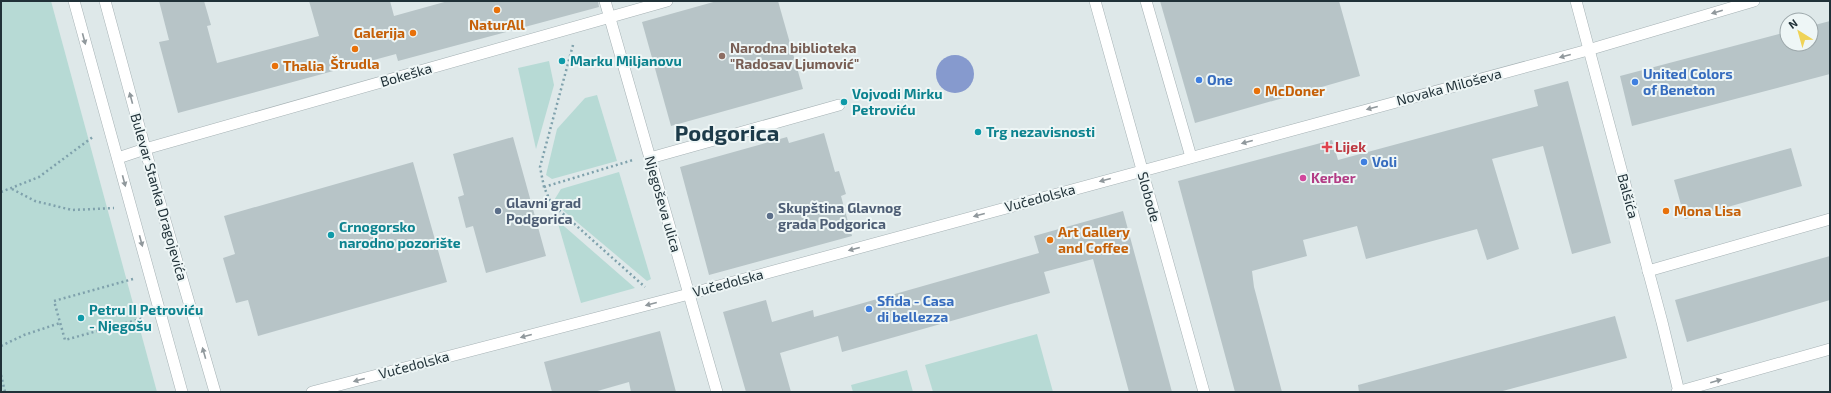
<svg xmlns="http://www.w3.org/2000/svg" width="1831" height="393" font-family="'Exo 2',sans-serif">
<style>
.green{fill:#b7dad5}
.water{fill:#869ace}
.building{fill:#b7c4c7}
.lines{fill:none;stroke-linecap:round;stroke-linejoin:round}
.pedestrian-casing{stroke:#a5b1b4;stroke-width:12}
.minor-casing{stroke:#a5b1b4;stroke-width:12}
.tertiary-casing{stroke:#a5b1b4;stroke-width:12}
.path{stroke:#7fa1ac;stroke-width:2.5;stroke-dasharray:2 3;stroke-linecap:butt}
.pedestrian{stroke:#fff;stroke-width:11}
.minor{stroke:#fff;stroke-width:11}
.tertiary{stroke:#fff;stroke-width:11}
.oneway{fill:#90989c}
.food-dot{fill:#e8710a;stroke:#eef6f6;stroke-width:1.5}
.education-dot{fill:#8d6e63;stroke:#eef6f6;stroke-width:1.5}
.culture-dot{fill:#0f9aa8;stroke:#eef6f6;stroke-width:1.5}
.shop-dot{fill:#3f7fe0;stroke:#eef6f6;stroke-width:1.5}
.health-dot{fill:#e0444e;stroke:#eef6f6;stroke-width:1.5}
.hotel-dot{fill:#d1479c;stroke:#eef6f6;stroke-width:1.5}
.service-dot{fill:#5c6f8a;stroke:#eef6f6;stroke-width:1.5}
.labels{text-anchor:middle;stroke-width:4;stroke-linejoin:round;paint-order:stroke}
.food-label{font-size:14px;font-weight:bold;fill:#c56008;stroke:#eef6f6;text-anchor:start}
.education-label{font-size:14px;font-weight:bold;fill:#785e54;stroke:#eef6f6;text-anchor:start}
.culture-label{font-size:14px;font-weight:bold;fill:#0d838f;stroke:#eef6f6;text-anchor:start}
.shop-label{font-size:14px;font-weight:bold;fill:#366cbe;stroke:#eef6f6;text-anchor:start}
.street-label{font-size:14px;fill:#203138;stroke:#eef6f6}
.health-label{font-size:14px;font-weight:bold;fill:#be3a42;stroke:#eef6f6;text-anchor:start}
.hotel-label{font-size:14px;font-weight:bold;fill:#b23c85;stroke:#eef6f6;text-anchor:start}
.service-label{font-size:14px;font-weight:bold;fill:#4e5e75;stroke:#eef6f6;text-anchor:start}
.town-label{font-size:22px;font-weight:bold;fill:#1d3b4a;stroke:#eef6f6}
</style>
<rect width="100%" height="100%" fill="#dee8e9"/>
<g class="green">
<path d="M 1,1 L 51,1 L 157,392 L 1,392 Z"/>
<path d="M 549,61 L 554,85 L 536,149 L 518,68 Z"/>
<path d="M 597,95 L 617,161 L 552,179 L 546,175 L 557,129 L 585,98 Z"/>
<path d="M 619,172 L 651,279 L 647,281 L 553,202 L 561,189 Z"/>
<path d="M 557,220 L 635,288 L 581,303 Z"/>
<path d="M 1037,334 L 1053,392 L 933,392 L 925,365 Z"/>
<path d="M 907,370 L 913,392 L 853,392 L 851,385 Z"/>
</g>
<circle class="water" cx="955" cy="74" r="19"/>
<g class="building">
<path d="M 159,1 L 204,1 L 211,25 L 207,26 L 217,63 L 319,36 L 309,1 L 390,1 L 394,16 L 448,1 L 598,1 L 599,7 L 398,61 L 396,54 L 178,113 L 159,42 L 169,40 Z"/>
<path d="M 717,1 L 778,1 L 803,89 L 671,126 L 642,22 Z"/>
<path d="M 1160,1 L 1339,1 L 1360,76 L 1195,123 Z"/>
<path d="M 1830,21 L 1830,74 L 1632,126 L 1620,76 L 1787,32 L 1787,44 L 1811,44 L 1811,26 Z"/>
<path d="M 1568,81 L 1611,243 L 1572,254 L 1543,146 L 1492,159 L 1519,249 L 1487,260 L 1477,229 L 1366,259 L 1357,226 L 1303,240 L 1307,256 L 1252,271 L 1254,287 L 1282,392 L 1235,392 L 1178,181 L 1332,140 L 1338,160 L 1538,106 L 1534,90 Z"/>
<path d="M 824,133 L 835,172 L 839,171 L 846,194 L 841,196 L 852,236 L 709,275 L 680,167 L 787,137 L 789,143 Z"/>
<path d="M 513,137 L 546,256 L 486,273 L 473,226 L 466,228 L 458,197 L 464,195 L 453,154 Z"/>
<path d="M 1791,148 L 1802,186 L 1685,219 L 1674,180 Z"/>
<path d="M 413,162 L 447,282 L 258,336 L 248,300 L 236,303 L 223,258 L 235,254 L 224,216 Z"/>
<path d="M 1123,211 L 1172,392 L 1129,392 L 1093,259 L 1044,272 L 1050,293 L 842,352 L 838,336 L 780,353 L 791,392 L 746,392 L 723,312 L 766,300 L 772,322 L 813,310 L 814,317 L 1039,253 L 1034,236 Z"/>
<path d="M 1830,256 L 1830,300 L 1687,342 L 1675,300 Z"/>
<path d="M 1615,316 L 1627,358 L 1499,392 L 1359,392 L 1358,385 Z"/>
<path d="M 660,331 L 676,392 L 631,392 L 629,382 L 594,392 L 552,392 L 544,362 Z"/>
</g>
<g class="lines">
<g class="pedestrian-casing">
<g id="pedestrian">
<path d="M 605,1 L 717,392"/>
<path d="M 1146,1 L 1191,157"/>
<path d="M 145,149 L 667,1"/>
<path d="M 650,158 L 839,105"/>
</g>
</g>
<g class="minor-casing">
<g id="minor">
<path d="M 1095,1 L 1204,392"/>
<path d="M 1576,1 L 1662,322 L 1679,392"/>
<path d="M 118,158 L 145,149"/>
<path d="M 1648,271 L 1830,219"/>
<path d="M 312,392 L 689,294 L 1588,50 L 1754,1"/>
<path d="M 1677,392 L 1830,349"/>
</g>
</g>
<g class="tertiary-casing">
<g id="tertiary">
<path d="M 74,1 L 182,392"/>
<path d="M 105,1 L 158,196 L 215,392"/>
</g>
</g>
<g class="path">
<path d="M 573,45 L 540,167 L 544,187 L 551,203 L 645,287"/>
<path d="M 544,187 L 633,160"/>
<path d="M 12,189 L 35,201 L 72,210 L 114,208"/>
<path d="M 1,192 L 39,177 L 94,136"/>
<path d="M 133,279 L 54,301 L 65,340 L 144,318"/>
<path d="M 1,346 L 24,335 L 60,323"/>
<path d="M 1,375 L 5,392"/>
</g>
<use href="#pedestrian" class="pedestrian"/>
<use href="#minor" class="minor"/>
<use href="#tertiary" class="tertiary"/>
</g>
<defs><path id="oneway-solid" d="M-6-.8H1V-3.2L6.5 0L1 3.2V.8H-6Z"/></defs>
<g class="oneway">
<use href="#oneway-solid" transform="translate(1717 12) rotate(164)"/>
<use href="#oneway-solid" transform="translate(84 39) rotate(75)"/>
<use href="#oneway-solid" transform="translate(1565 56) rotate(165)"/>
<use href="#oneway-solid" transform="translate(131 98) rotate(-105)"/>
<use href="#oneway-solid" transform="translate(1372 108) rotate(165)"/>
<use href="#oneway-solid" transform="translate(1247 142) rotate(165)"/>
<use href="#oneway-solid" transform="translate(1105 180) rotate(165)"/>
<use href="#oneway-solid" transform="translate(124 181) rotate(75)"/>
<use href="#oneway-solid" transform="translate(979 215) rotate(165)"/>
<use href="#oneway-solid" transform="translate(141 241) rotate(75)"/>
<use href="#oneway-solid" transform="translate(854 249) rotate(165)"/>
<use href="#oneway-solid" transform="translate(651 304) rotate(165)"/>
<use href="#oneway-solid" transform="translate(526 336) rotate(165)"/>
<use href="#oneway-solid" transform="translate(204 353) rotate(-106)"/>
<use href="#oneway-solid" transform="translate(359 380) rotate(165)"/>
<use href="#oneway-solid" transform="translate(1716 381) rotate(-16)"/>
</g>
<g class="food-dot">
<circle cx="497" cy="10" r="4"/>
<circle cx="413" cy="33" r="4"/>
<circle cx="355" cy="49" r="4"/>
<circle cx="275" cy="66" r="4"/>
<circle cx="1257" cy="91" r="4"/>
<circle cx="1666" cy="211" r="4"/>
<circle cx="1050" cy="240" r="4"/>
</g>
<circle class="education-dot" cx="722" cy="56" r="4"/>
<g class="culture-dot">
<circle cx="562" cy="61" r="4"/>
<circle cx="844" cy="102" r="4"/>
<circle cx="978" cy="132" r="4"/>
<circle cx="331" cy="235" r="4"/>
<circle cx="81" cy="318" r="4"/>
</g>
<g class="shop-dot">
<circle cx="1199" cy="80" r="4"/>
<circle cx="1635" cy="82" r="4"/>
<circle cx="1364" cy="162" r="4"/>
<circle cx="869" cy="309" r="4"/>
</g>
<path class="health-dot" d="M1325 141h4v4h4v4h-4v4h-4v-4h-4v-4h4z"/>
<circle class="hotel-dot" cx="1303" cy="178" r="4"/>
<g class="service-dot">
<circle cx="498" cy="211" r="4"/>
<circle cx="770" cy="216" r="4"/>
</g>
<g class="labels">
<g class="food-label">
<text x="497" y="30" text-anchor="middle">NaturAll</text>
<text x="405" y="38" text-anchor="end">Galerija</text>
<text x="355" y="69" text-anchor="middle">Štrudla</text>
<text x="283" y="71">Thalia</text>
<text x="1265" y="96">McDoner</text>
<text x="1674" y="216">Mona Lisa</text>
<text x="1058" y="237">Art Gallery<tspan x="1058" dy="16">and Coffee</tspan></text>
</g>
<g class="education-label">
<text x="730" y="53">Narodna biblioteka<tspan x="730" dy="16">"Radosav Ljumović"</tspan></text>
</g>
<g class="culture-label">
<text x="570" y="66">Marku Miljanovu</text>
<text x="852" y="99">Vojvodi Mirku<tspan x="852" dy="16">Petroviću</tspan></text>
<text x="986" y="137">Trg nezavisnosti</text>
<text x="339" y="232">Crnogorsko<tspan x="339" dy="16">narodno pozorište</tspan></text>
<text x="89" y="315">Petru II Petroviću<tspan x="89" dy="16">- Njegošu</tspan></text>
</g>
<g class="shop-label">
<text x="1643" y="79">United Colors<tspan x="1643" dy="16">of Beneton</tspan></text>
<text x="1207" y="85">One</text>
<text x="1372" y="167">Voli</text>
<text x="877" y="306">Sfida - Casa<tspan x="877" dy="16">di bellezza</tspan></text>
</g>
<g class="street-label">
<text transform="translate(406 75) rotate(-16)" y="5">Bokeška</text>
<text transform="translate(1449 87) rotate(-15)" y="5">Novaka Miloševa</text>
<text transform="translate(1628 196) rotate(75)" y="5">Balšića</text>
<text transform="translate(159 197) rotate(74)" y="5">Bulevar Stanka Dragojevića</text>
<text transform="translate(1149 197) rotate(75)" y="5">Slobode</text>
<text transform="translate(1040 198) rotate(-15)" y="5">Vučedolska</text>
<text transform="translate(663 204) rotate(74)" y="5">Njegoševa ulica</text>
<text transform="translate(728 283) rotate(-15)" y="5">Vučedolska</text>
<text transform="translate(414 365) rotate(-15)" y="5">Vučedolska</text>
</g>
<g class="health-label">
<text x="1335" y="152">Lijek</text>
</g>
<g class="hotel-label">
<text x="1311" y="183">Kerber</text>
</g>
<g class="service-label">
<text x="506" y="208">Glavni grad<tspan x="506" dy="16">Podgorica</tspan></text>
<text x="778" y="213">Skupština Glavnog<tspan x="778" dy="16">grada Podgorica</tspan></text>
</g>
<g class="town-label">
<text x="727" y="141">Podgorica</text>
</g>
</g>
<rect width="1831" height="393" fill="none" stroke="#203138" stroke-width="4"/>
<g transform="translate(1799 32) rotate(323)"><circle r="19" fill="#eef6f6" stroke="#9ca7aa"/>
<path d="M0-3L7 15L0 10L-7 15Z" fill="#efd357"/>
<text y="-6" font-size="11" font-weight="bold" text-anchor="middle" fill="#203138">N</text>
</g>
</svg>
